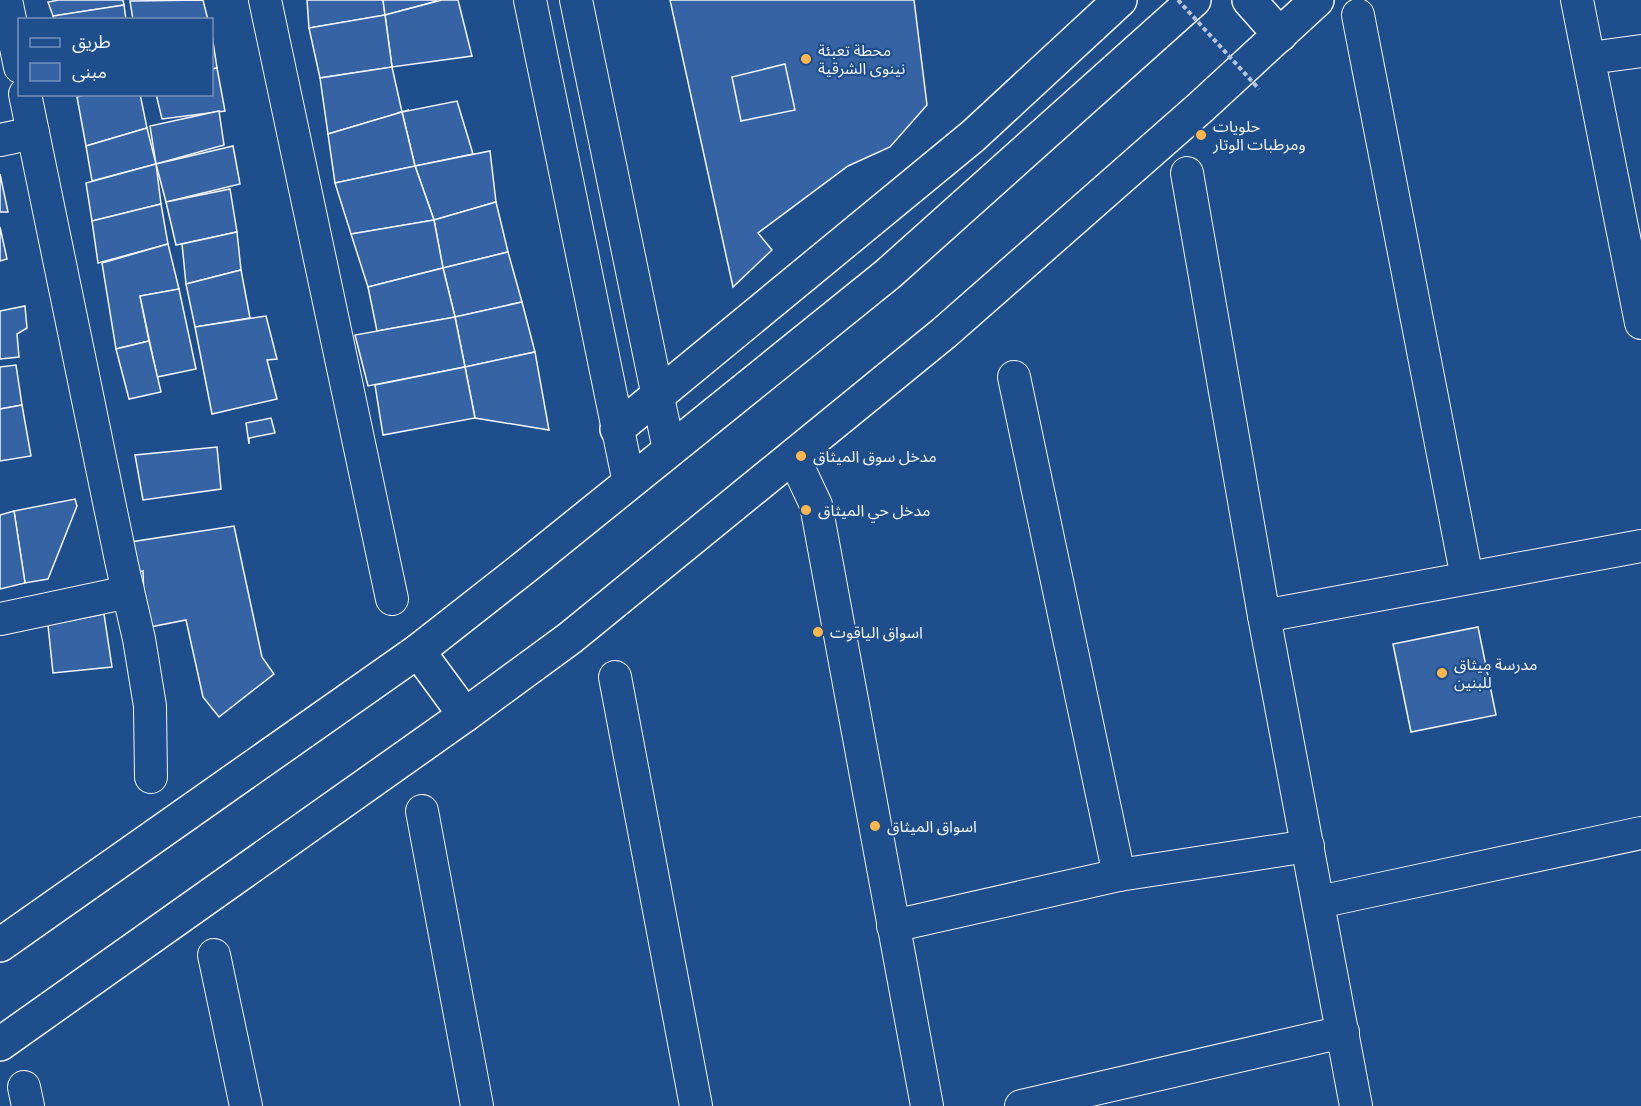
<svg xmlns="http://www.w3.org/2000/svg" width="1641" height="1106" font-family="Signika,'Noto Sans Arabic',sans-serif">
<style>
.building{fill:#3563a3;stroke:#f2f6ff;stroke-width:1.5}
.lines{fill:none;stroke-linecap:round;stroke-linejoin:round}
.minor-casing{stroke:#f2f6ff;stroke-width:34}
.major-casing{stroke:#f2f6ff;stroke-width:36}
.highway-casing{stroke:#f2f6ff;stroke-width:36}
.minor{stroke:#1f4e8c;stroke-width:32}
.major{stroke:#1f4e8c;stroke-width:33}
.highway{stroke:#1f4e8c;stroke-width:33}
.path-bridge{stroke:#b3c4dc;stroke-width:4;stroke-dasharray:4.5 3;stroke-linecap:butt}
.poi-dot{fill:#ffb74d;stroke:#1f4e8c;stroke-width:2}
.labels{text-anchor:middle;stroke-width:4.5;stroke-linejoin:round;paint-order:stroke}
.poi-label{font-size:16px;fill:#f2f6ff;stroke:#1f4e8c;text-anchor:start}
</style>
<rect width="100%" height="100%" fill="#1f4e8c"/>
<g class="building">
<path d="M 59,0 L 123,0 L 124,5 L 53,16 L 48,2 Z"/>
<path d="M 203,0 L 208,20 L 133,20 L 130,1 Z"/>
<path d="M 307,0 L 383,0 L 385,15 L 309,28 Z"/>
<path d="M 383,0 L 437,0 L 437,1 L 385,15 Z"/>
<path d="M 442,0 L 458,0 L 472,56 L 392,67 L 385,15 Z"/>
<path d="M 670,0 L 914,0 L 927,105 L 890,147 L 848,166 L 758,233 L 772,250 L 733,287 Z"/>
<path d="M 124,5 L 126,20 L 54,20 L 53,16 Z"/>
<path d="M 385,15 L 392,67 L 320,78 L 309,28 Z"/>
<path d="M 212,35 L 217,68 L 212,69 Z"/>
<path d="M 785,64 L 795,110 L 741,121 L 732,77 Z"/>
<path d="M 392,67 L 402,112 L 397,113 L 409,110 L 328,134 L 320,78 Z"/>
<path d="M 217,68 L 225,111 L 162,119 L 156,94 L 212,94 L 212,69 Z"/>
<path d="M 88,94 L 140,94 L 147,128 L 86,146 L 77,97 Z"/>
<path d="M 457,101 L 473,154 L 415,166 L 402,112 Z"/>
<path d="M 219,111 L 224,145 L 156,164 L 150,126 Z"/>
<path d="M 402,112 L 415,166 L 335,183 L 328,134 Z"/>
<path d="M 147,128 L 156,164 L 92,181 L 86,146 Z"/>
<path d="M 233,146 L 240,184 L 166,202 L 156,164 Z"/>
<path d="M 490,151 L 496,202 L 434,220 L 415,166 Z"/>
<path d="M 156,164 L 161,204 L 92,221 L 86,183 Z"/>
<path d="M 415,166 L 434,220 L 351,234 L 335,183 Z"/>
<path d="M 0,174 L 8,212 L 0,212 Z"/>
<path d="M 230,189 L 237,232 L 176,245 L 166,202 Z"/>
<path d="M 496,202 L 508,252 L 443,268 L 434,220 Z"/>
<path d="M 161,204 L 168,244 L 98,263 L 92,221 Z"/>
<path d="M 434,220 L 443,268 L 368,287 L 351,234 Z"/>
<path d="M 0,227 L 7,259 L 0,261 Z"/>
<path d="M 237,232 L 241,270 L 186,284 L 182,244 Z"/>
<path d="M 168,244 L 179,289 L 140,296 L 149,341 L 116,349 L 102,263 Z"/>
<path d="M 508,252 L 522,302 L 455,317 L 443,268 Z"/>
<path d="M 443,268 L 455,317 L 377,331 L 368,287 Z"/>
<path d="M 241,270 L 250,318 L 195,327 L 186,284 Z"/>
<path d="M 179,289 L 196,369 L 157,377 L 140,296 Z"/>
<path d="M 522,302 L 535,352 L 465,367 L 455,317 Z"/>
<path d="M 25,306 L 27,328 L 17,334 L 19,357 L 0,359 L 0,311 Z"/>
<path d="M 266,316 L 277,359 L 267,360 L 277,399 L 212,414 L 195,327 Z"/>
<path d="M 455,317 L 465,367 L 368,386 L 355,335 Z"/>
<path d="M 149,341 L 161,392 L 129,399 L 116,349 Z"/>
<path d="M 535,352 L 549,430 L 475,418 L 465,367 Z"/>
<path d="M 16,365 L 22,405 L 0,409 L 0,367 Z"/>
<path d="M 465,367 L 475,418 L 383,435 L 375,385 Z"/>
<path d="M 22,405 L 31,456 L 0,461 L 0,409 Z"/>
<path d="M 271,418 L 275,433 L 249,438 L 249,444 L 246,423 Z"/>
<path d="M 217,447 L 221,489 L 143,500 L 135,455 Z"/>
<path d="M 75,499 L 77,506 L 48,579 L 25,583 L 14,511 Z"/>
<path d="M 14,511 L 25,583 L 0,589 L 0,515 Z"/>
<path d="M 234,526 L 262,657 L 274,674 L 219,717 L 203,697 L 186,620 L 145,628 L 143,571 L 129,574 L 124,543 Z"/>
<path d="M 104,614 L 112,667 L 53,673 L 48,625 Z"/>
<path d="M 1478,627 L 1496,715 L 1411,732 L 1393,644 Z"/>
</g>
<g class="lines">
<g class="minor-casing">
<g id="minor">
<path d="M 6,0 L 20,67"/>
<path d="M 265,0 L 392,599"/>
<path d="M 530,0 L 629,483"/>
<path d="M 576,0 L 669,450"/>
<path d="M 1577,0 L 1641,323"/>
<path d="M 1358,15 L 1467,578"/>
<path d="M 1590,58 L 1641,51"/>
<path d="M 25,94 L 122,565 L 139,639 L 150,706 L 151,777"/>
<path d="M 0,140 L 33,133"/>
<path d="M 1187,173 L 1264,616 L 1356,1106"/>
<path d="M 1014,377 L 1119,875"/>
<path d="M 793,456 L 816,505 L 927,1106"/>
<path d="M 1264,616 L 1641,546"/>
<path d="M 0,619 L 128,592"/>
<path d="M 615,677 L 696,1106"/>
<path d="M 422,811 L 477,1106"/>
<path d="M 1319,902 L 1641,833"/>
<path d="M 893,926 L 1119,875 L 1308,846"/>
<path d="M 214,955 L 246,1106"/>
<path d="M 24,1087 L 28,1106"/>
<path d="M 1021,1106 L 1343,1032"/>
</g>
</g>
<g class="major-casing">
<path id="major" d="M 617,429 L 973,136 L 1120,0"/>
</g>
<g class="highway-casing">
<g id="highway">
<path d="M 1249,0 L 1280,35"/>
<path d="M 418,651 L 465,715"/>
<path d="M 0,945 L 418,651 L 525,567 L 888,274 L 1194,0"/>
<path d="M 0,1044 L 465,715 L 570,638 L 944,333 L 1201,107 L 1317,0"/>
</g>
</g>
<use href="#minor" class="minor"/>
<use href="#major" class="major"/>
<use href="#highway" class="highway"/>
<path class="path-bridge" d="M 1178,0 L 1259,89"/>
</g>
<g class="poi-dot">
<circle cx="806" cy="59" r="6"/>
<circle cx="1201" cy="135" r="6"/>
<circle cx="801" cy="456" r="6"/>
<circle cx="806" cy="510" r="6"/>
<circle cx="818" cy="632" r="6"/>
<circle cx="1442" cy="673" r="6"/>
<circle cx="875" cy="826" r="6"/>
</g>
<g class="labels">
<g class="poi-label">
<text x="818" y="56">محطة تعبئة<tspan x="818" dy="18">نينوى الشرقية</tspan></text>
<text x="1213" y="132">حلويات<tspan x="1213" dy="18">ومرطبات الوتار</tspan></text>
<text x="813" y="462">مدخل سوق الميثاق</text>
<text x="818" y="516">مدخل حي الميثاق</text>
<text x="830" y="638">اسواق الياقوت</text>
<text x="1454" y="670">مدرسة ميثاق<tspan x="1454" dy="18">للبنين</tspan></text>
<text x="887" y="832">اسواق الميثاق</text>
</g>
</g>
<rect x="18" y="18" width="195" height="78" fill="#1f4e8c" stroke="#7391ba" stroke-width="1.5"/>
<rect x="30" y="38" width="30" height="9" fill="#1f4e8c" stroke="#7391ba" stroke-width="1.5"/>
<text x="72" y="48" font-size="18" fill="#f2f6ff">طريق</text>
<rect x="30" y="63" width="30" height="18" fill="#3563a3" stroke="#7391ba" stroke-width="1.5"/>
<text x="72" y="78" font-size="18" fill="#f2f6ff">مبنى</text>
</svg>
